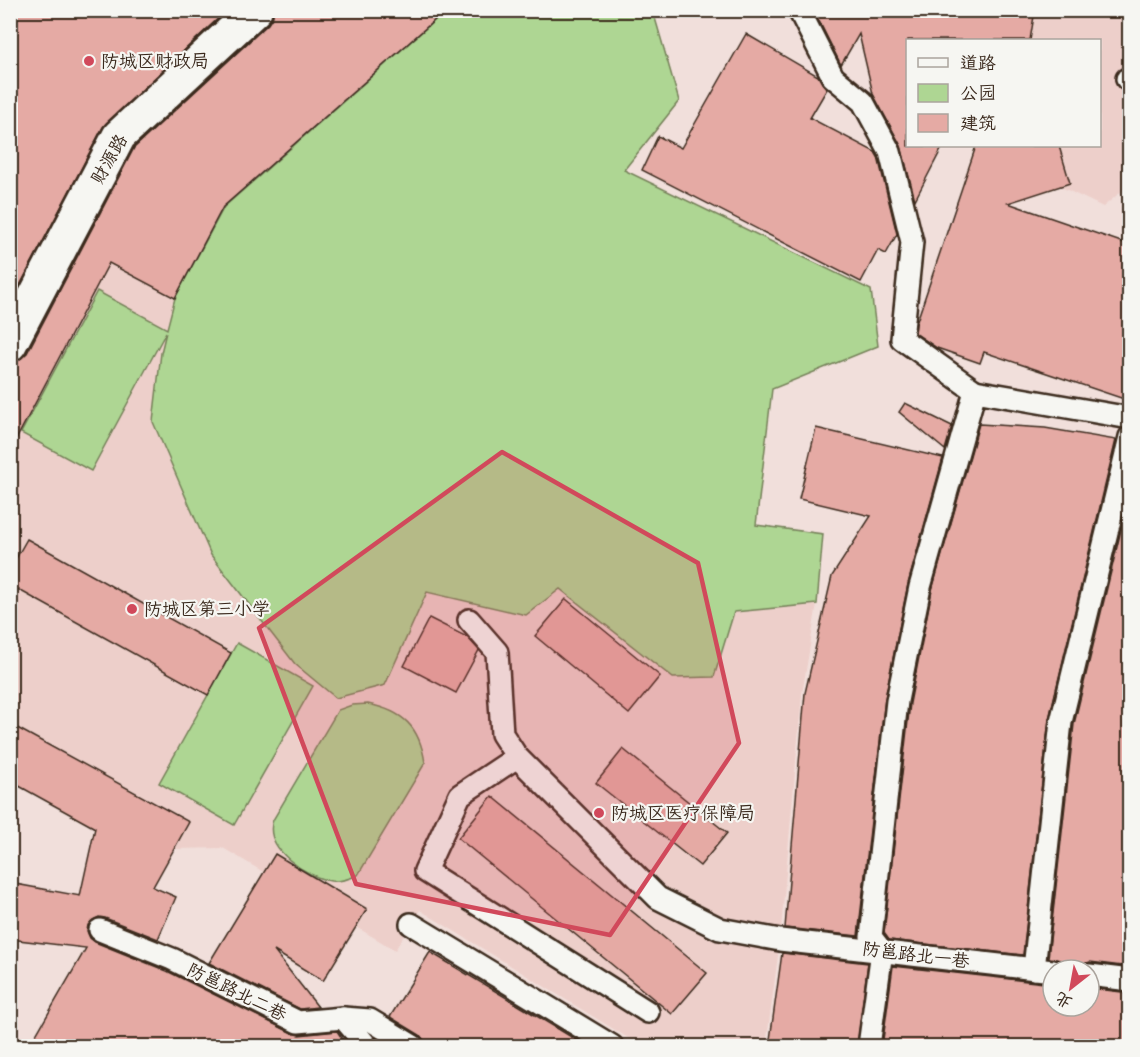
<svg xmlns="http://www.w3.org/2000/svg" width="1140" height="1057" font-family="Dekko,'LXGW WenKai TC',sans-serif">
<style>
.built{fill:#edcfca}
.green{fill:#aed693;stroke:#748058;stroke-width:1.5}
.building{fill:#e5aaa4;stroke:#3b2a1e;stroke-width:1.5}
.lines{fill:none;stroke-linecap:round;stroke-linejoin:round}
.service-casing{stroke:#3b2a1e;stroke-width:26}
.minor-casing{stroke:#3b2a1e;stroke-width:38}
.service{stroke:#f6f6f2;stroke-width:21}
.minor{stroke:#f6f6f2;stroke-width:33}
.marked{fill:#d1495b;fill-opacity:0.2;stroke:#d1495b;stroke-width:4.5;stroke-linejoin:round}
.poi-dot{fill:#d1495b;stroke:#f6f6f2;stroke-width:2}
.labels{text-anchor:middle;stroke-width:4.5;stroke-linejoin:round;paint-order:stroke}
.poi-label{font-size:18px;fill:#3b2a1e;stroke:#f6f6f2;text-anchor:start}
.street-label{font-size:18px;fill:#3b2a1e;stroke:#f6f6f2}
</style>
<rect width="100%" height="100%" fill="#f1dfdb"/>
<filter id="ink" filterUnits="userSpaceOnUse"><feTurbulence type="fractalNoise" baseFrequency=".0167" numOctaves="2"/><feDisplacementMap in="SourceGraphic" scale="12" xChannelSelector="R" yChannelSelector="G"/><feConvolveMatrix kernelMatrix="1 2 1 2 8 2 1 2 1" color-interpolation-filters="sRGB"/></filter>
<g filter="url(#ink)">
<g class="built">
<path d="M 980,11 L 1129,11 L 1129,185 L 1103,207 L 1059,186 L 1018,199 L 1002,146 L 1100,146 L 1100,40 L 974,40 Z"/>
<path d="M 99,196 L 201,249 L 175,298 L 161,353 L 385,685 L 427,592 L 526,615 L 560,589 L 673,678 L 714,677 L 733,612 L 817,604 L 802,694 L 780,940 L 766,1046 L 641,1046 L 420,910 L 395,950 L 223,848 L 174,849 L 139,852 L 11,781 L 10,325 Z"/>
</g>
<g class="green">
<path d="M 441,11 L 653,11 L 679,101 L 624,170 L 871,290 L 878,346 L 772,389 L 756,525 L 823,534 L 817,604 L 734,612 L 714,677 L 673,678 L 560,589 L 526,615 L 427,592 L 385,685 L 336,698 L 295,664 L 211,555 L 153,422 L 161,353 L 166,332 L 91,471 L 21,433 L 97,291 L 167,329 L 175,298 L 224,207 L 441,15 Z"/>
<path d="M 237,643 L 313,686 L 234,825 L 159,783 Z"/>
<path d="M 368,704 C 403,711 420,727 425,763 L 358,875 C 349,879 340,882 331,881 C 306,877 263,848 273,820 L 338,710 L 352,705 Z"/>
</g>
<g class="building">
<path d="M 10,10 L 227,10 L 103,127 L 14,297 L 10,295 Z"/>
<path d="M 273,10 L 446,10 L 223,207 L 175,298 L 109,263 L 10,451 L 10,365 L 12,363 L 20,359 L 27,353 L 134,148 L 268,24 L 273,16 Z"/>
<path d="M 815,10 L 1035,10 L 1030,40 L 908,40 L 908,146 L 943,146 L 915,200 L 901,146 L 873,94 L 859,34 L 841,65 L 817,17 Z"/>
<path d="M 746,34 L 818,76 L 822,83 L 827,89 L 810,118 L 875,152 L 878,157 L 897,234 L 886,254 L 878,250 L 861,282 L 642,170 L 658,136 L 681,148 Z"/>
<path d="M 976,146 L 1059,146 L 1070,183 L 1008,203 L 1130,245 L 1130,401 L 984,352 L 980,363 L 937,348 L 915,333 L 916,324 Z"/>
<path d="M 905,403 L 952,426 L 945,450 L 899,412 Z"/>
<path d="M 979,424 L 1045,428 L 1116,440 L 1049,719 L 1023,955 L 889,940 L 884,933 L 910,703 L 932,590 Z"/>
<path d="M 816,428 L 943,458 L 908,584 L 885,698 L 858,936 L 785,928 L 805,693 L 832,576 L 871,516 L 799,499 Z"/>
<path d="M 1130,493 L 1130,967 L 1090,962 L 1084,964 L 1078,970 L 1065,970 L 1064,965 L 1060,960 L 1048,958 L 1074,724 Z"/>
<path d="M 27,539 L 231,653 L 208,695 L 10,585 L 10,569 Z"/>
<path d="M 566,599 L 660,676 L 629,714 L 535,636 Z"/>
<path d="M 429,618 L 467,637 L 479,650 L 456,693 L 404,666 Z"/>
<path d="M 10,724 L 189,822 L 153,887 L 176,897 L 158,939 L 105,918 L 99,917 L 93,920 L 88,925 L 87,931 L 90,938 L 95,942 L 167,971 L 292,1033 L 299,1035 L 337,1031 L 348,1047 L 29,1047 L 86,948 L 10,939 L 10,883 L 80,896 L 95,828 L 10,781 Z"/>
<path d="M 623,749 L 727,833 L 700,866 L 596,783 Z"/>
<path d="M 492,796 L 707,973 L 672,1014 L 458,838 Z"/>
<path d="M 275,854 L 367,909 L 323,981 L 274,951 L 318,1007 L 300,1009 L 209,963 Z"/>
<path d="M 430,952 L 520,1006 L 588,1047 L 433,1047 L 425,1042 L 420,1035 L 390,1017 Z"/>
<path d="M 782,953 L 868,963 L 857,1047 L 769,1047 Z"/>
<path d="M 893,966 L 1053,984 L 1053,1006 L 1089,1006 L 1089,988 L 1130,993 L 1130,1047 L 882,1047 Z"/>
</g>
<g class="lines">
<g class="service-casing">
<g id="service">
<path d="M 799,10 L 833,77 L 863,102 L 890,152 L 912,242 L 902,339 L 975,391"/>
<path d="M 1127,79 L 1130,79"/>
<path d="M 469,620 L 497,652 L 502,734 L 517,757 L 658,898 L 720,929 L 780,940 L 1053,971"/>
<path d="M 517,757 L 460,795 L 425,871 L 648,1012"/>
<path d="M 411,924 L 612,1046"/>
<path d="M 100,930 L 172,959 L 298,1022 L 343,1018 L 367,1046"/>
<path d="M 1034,969 L 1061,722 L 1130,437"/>
<path d="M 1089,975 L 1130,980"/>
<path d="M 343,1018 L 370,1020 L 413,1046"/>
<path d="M 869,1046 L 882,951 L 871,937 L 897,701 L 920,587 L 975,391 L 1130,418"/>
</g>
</g>
<g class="minor-casing">
<path id="minor" d="M 10,344 L 119,136 L 255,10"/>
</g>
<use href="#service" class="service"/>
<use href="#minor" class="minor"/>
</g>
</g>
<path class="marked" d="M 502,452 L 698,563 L 739,743 L 610,935 L 356,884 L 259,628 Z"/>
<g class="poi-dot">
<circle cx="89" cy="61" r="6"/>
<circle cx="132" cy="609" r="6"/>
<circle cx="599" cy="813" r="6"/>
</g>
<g class="labels">
<g class="poi-label">
<text x="101" y="67">防城区财政局</text>
<text x="144" y="615">防城区第三小学</text>
<text x="611" y="819">防城区医疗保障局</text>
</g>
<g class="street-label">
<text transform="translate(109 159) rotate(-60)" y="6">财源路</text>
<text transform="translate(916 955) rotate(7)" y="6">防邕路北一巷</text>
<text transform="translate(237 992) rotate(26)" y="6">防邕路北二巷</text>
</g>
</g>
<rect width="1140" height="1057" fill="none" stroke="#f6f6f2" stroke-width="36"/>
<rect x="18" y="18" width="1104" height="1021" fill="none" stroke="#3b2a1e" stroke-width="2" filter="url(#ink)"/>
<rect x="906" y="39" width="195" height="108" fill="#f6f6f2" stroke="#aba49d" stroke-width="1.5"/>
<rect x="918" y="58" width="30" height="9" fill="#f6f6f2" stroke="#aba49d" stroke-width="1.5"/>
<text x="960" y="69" font-size="18" fill="#3b2a1e">道路</text>
<rect x="918" y="84" width="30" height="18" fill="#aed693" stroke="#aba49d" stroke-width="1.5"/>
<text x="960" y="99" font-size="18" fill="#3b2a1e">公园</text>
<rect x="918" y="114" width="30" height="18" fill="#e5aaa4" stroke="#aba49d" stroke-width="1.5"/>
<text x="960" y="129" font-size="18" fill="#3b2a1e">建筑</text>
<g transform="translate(1071 988) rotate(211)"><circle r="28" fill="#f6f6f2" stroke="#aba49d" stroke-width="1.5"/>
<path d="M0-4.5L10 22L0 15L-10 22Z" fill="#d1495b"/>
<text y="-9" font-size="16" font-weight="bold" text-anchor="middle" fill="#3b2a1e">北</text>
</g>
</svg>
